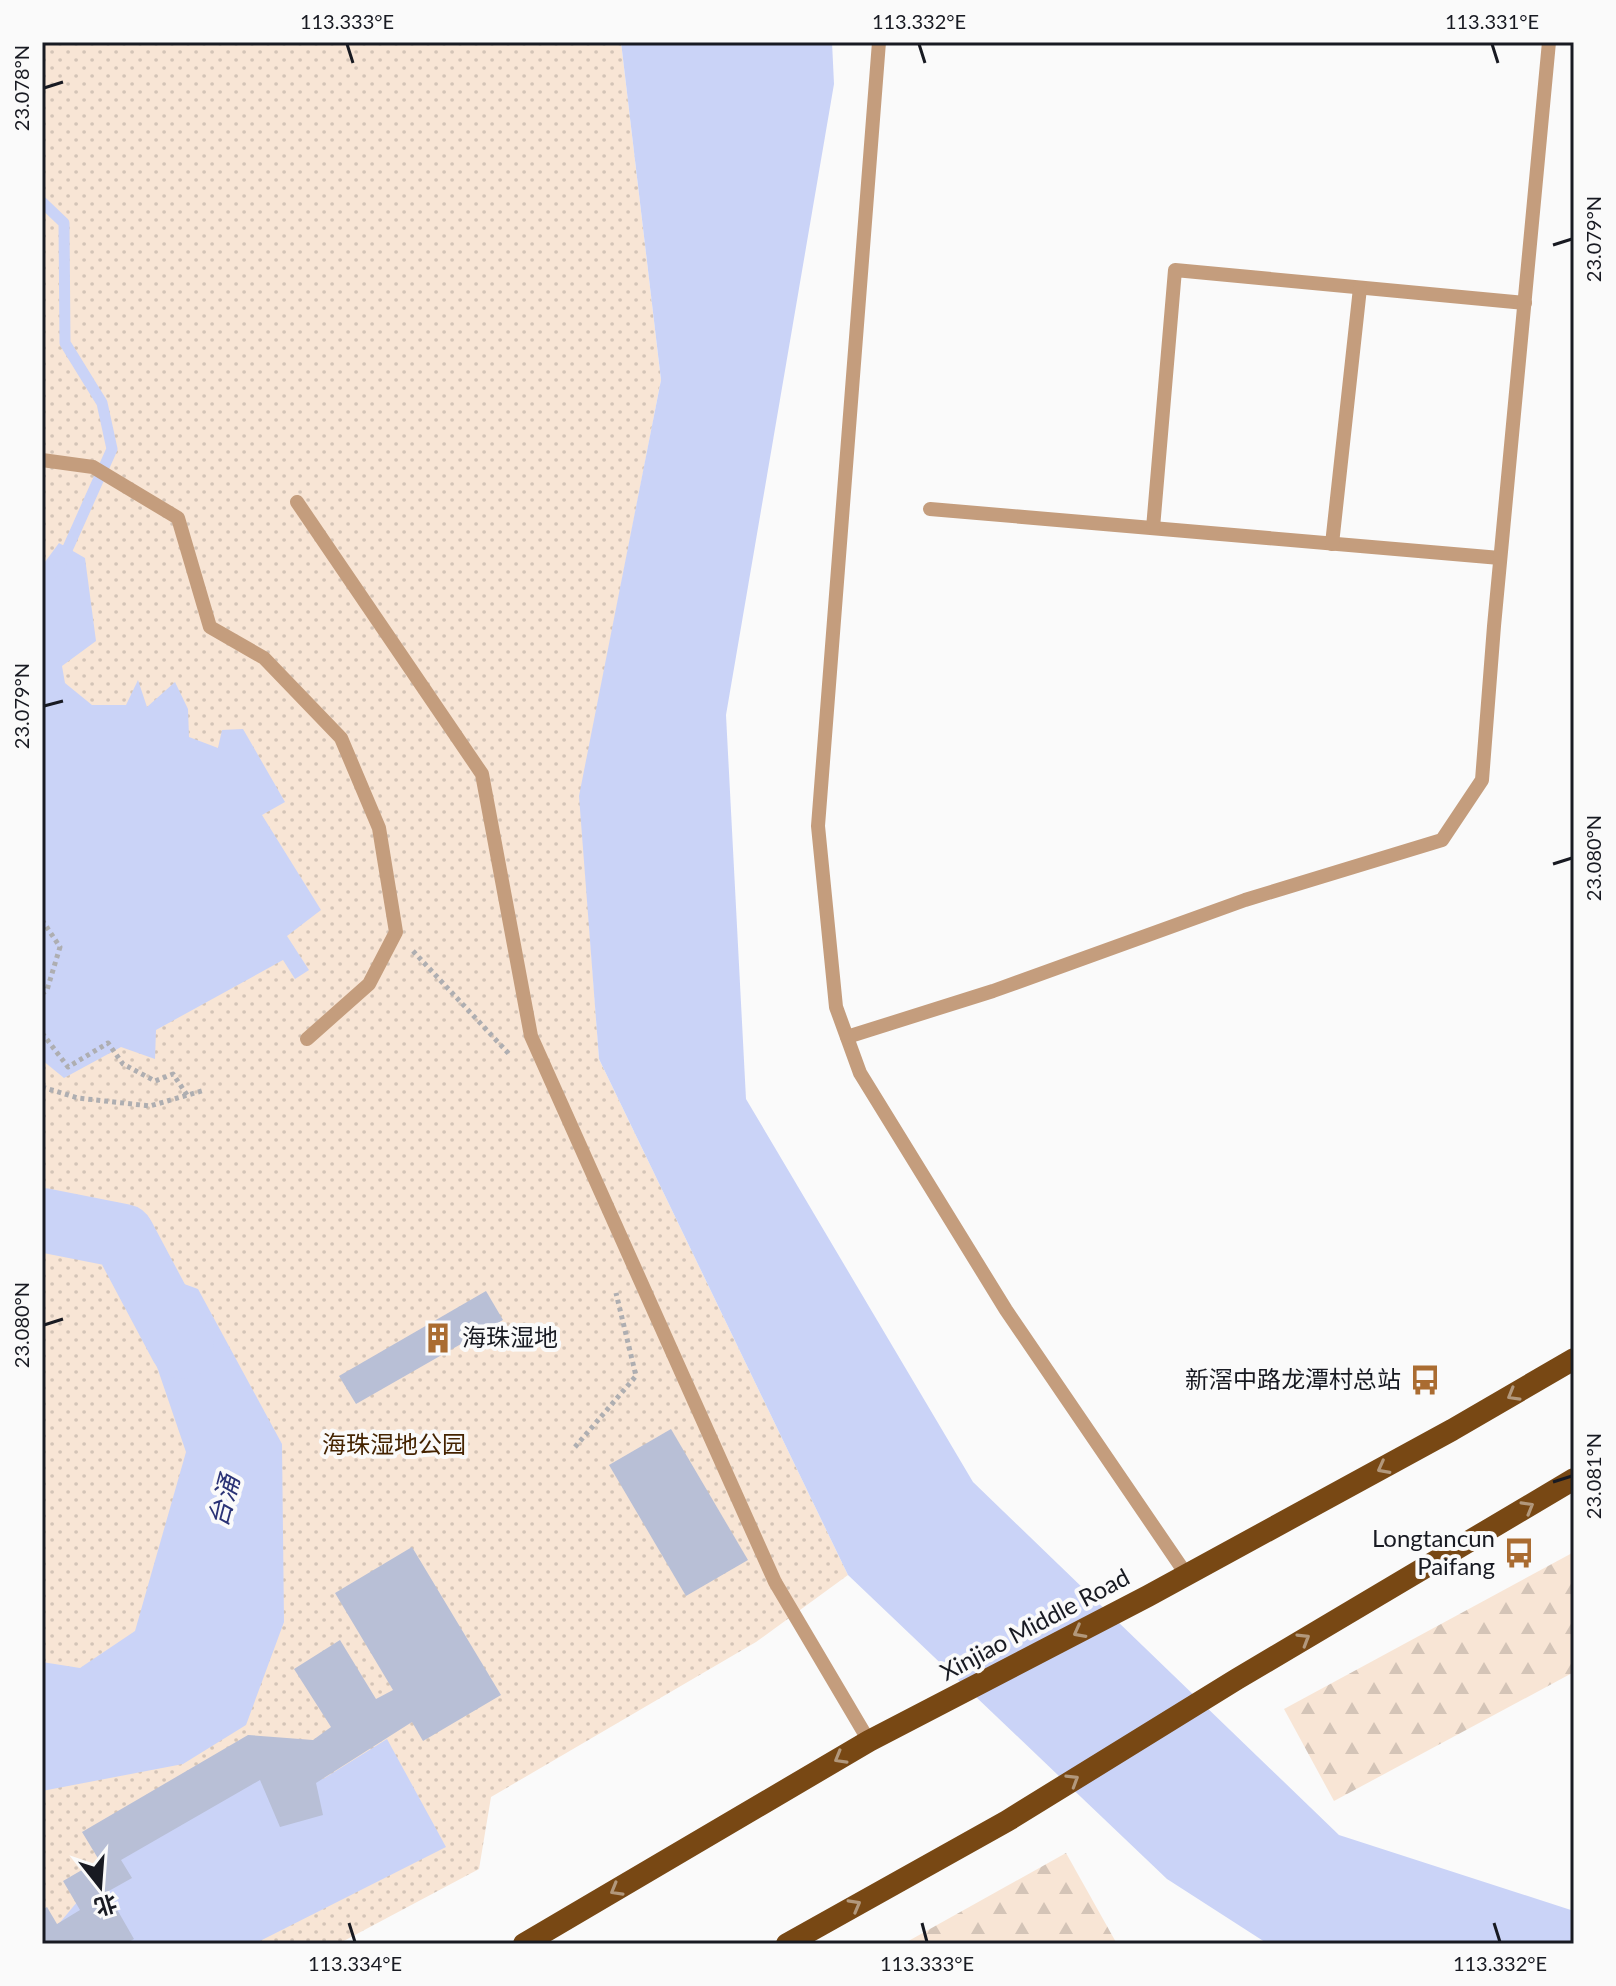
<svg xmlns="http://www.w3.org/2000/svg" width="1616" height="1986" font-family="Lato,'Noto Sans SC',sans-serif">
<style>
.forest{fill:url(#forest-firs)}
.park{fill:url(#park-dots)}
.water{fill:#cad3f7}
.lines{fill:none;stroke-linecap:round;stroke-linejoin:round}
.stream{stroke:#cad3f7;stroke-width:11}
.river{stroke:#cad3f7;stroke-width:64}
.building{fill:#b8bfd6}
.path{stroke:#aeaeb1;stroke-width:5;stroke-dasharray:4 4;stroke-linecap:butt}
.service{stroke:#c49d7d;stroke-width:14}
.trunk{stroke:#784814;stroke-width:22}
.oneway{stroke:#b2987c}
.ticks{fill:none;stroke:#181a22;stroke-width:3}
.labels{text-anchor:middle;stroke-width:8;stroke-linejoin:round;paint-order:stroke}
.poi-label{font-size:24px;fill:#181a22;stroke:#fafafa;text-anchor:end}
.park-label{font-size:24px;fill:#442300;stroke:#fafafa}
.street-label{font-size:24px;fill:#181a22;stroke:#fafafa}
.water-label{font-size:26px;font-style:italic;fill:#2b3376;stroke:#fafafa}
.neatline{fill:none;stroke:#181a22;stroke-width:3}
.ticks-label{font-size:20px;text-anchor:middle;fill:#181a22}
</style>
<defs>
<pattern id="forest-firs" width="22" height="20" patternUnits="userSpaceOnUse" patternTransform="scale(2)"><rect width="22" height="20" fill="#f8e5d5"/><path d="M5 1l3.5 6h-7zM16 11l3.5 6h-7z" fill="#d4c4b7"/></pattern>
<pattern id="park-dots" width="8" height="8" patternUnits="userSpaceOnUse" patternTransform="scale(2)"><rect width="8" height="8" fill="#f8e5d5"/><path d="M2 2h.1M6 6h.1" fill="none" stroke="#d4c4b7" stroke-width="1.8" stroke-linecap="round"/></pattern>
</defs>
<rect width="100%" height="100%" fill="#fafafa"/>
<g class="forest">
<path d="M 1574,1552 L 1574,1672 L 1334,1801 L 1284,1709 Z"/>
<path d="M 1066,1853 L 1117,1944 L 903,1944 Z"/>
</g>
<path class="park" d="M 42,42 L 621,42 L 661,380 L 580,796 L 599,1059 L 848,1575 L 756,1642 L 491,1797 L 479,1869 L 338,1944 L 42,1944 Z"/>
<g class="water">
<path d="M 621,42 L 832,42 L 834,84 L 726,715 L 746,1099 L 973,1482 L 1339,1835 L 1574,1911 L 1574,1944 L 1268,1944 L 1167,1879 L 848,1575 L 599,1059 L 579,796 L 661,380 Z"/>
<path d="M 59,543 L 85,558 L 96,641 L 62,666 L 65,683 L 92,705 L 126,705 L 138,680 L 147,707 L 175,682 L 188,709 L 189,737 L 218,748 L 222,730 L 243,729 L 285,802 L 262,815 L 321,910 L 287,936 L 309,970 L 295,979 L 283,960 L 156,1030 L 155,1059 L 121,1047 L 64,1078 L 42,1060 L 42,566 Z"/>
<path d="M 140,1268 L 198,1289 L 282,1444 L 284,1622 L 246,1725 L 183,1764 L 42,1791 L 42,1662 L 80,1668 L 135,1631 L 186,1452 L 141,1320 Z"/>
<path d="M 387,1739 L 446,1847 L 254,1944 L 42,1944 L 118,1853 L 255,1765 L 323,1779 Z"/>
</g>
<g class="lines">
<path class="stream" d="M 42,202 L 64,223 L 65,343 L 102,403 L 112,449 L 59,568 L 42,581"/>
<path class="river" d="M 42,1220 L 123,1236 L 182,1347"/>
</g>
<g class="building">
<path d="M 486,1291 L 503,1320 L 356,1404 L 339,1376 Z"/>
<path d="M 671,1429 L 748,1560 L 686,1596 L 609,1465 Z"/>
<path d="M 412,1547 L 501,1695 L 423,1741 L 412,1722 L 316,1783 L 323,1815 L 280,1827 L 260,1780 L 121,1860 L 132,1878 L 107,1892 L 134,1939 L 125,1944 L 42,1944 L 42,1910 L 47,1907 L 57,1924 L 80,1910 L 63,1881 L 99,1860 L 82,1832 L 248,1735 L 313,1740 L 331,1727 L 294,1669 L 340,1640 L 376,1699 L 393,1690 L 335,1593 Z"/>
</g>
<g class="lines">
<g class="path">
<path d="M 42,920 L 60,947 L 47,990 L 42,994"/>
<path d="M 413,951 L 510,1055"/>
<path d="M 42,1033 L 68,1067 L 108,1043 L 123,1064 L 155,1081 L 173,1074 L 187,1095"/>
<path d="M 42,1087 L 78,1098 L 150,1106 L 205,1090"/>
<path d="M 575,1447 L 636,1376 L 616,1293"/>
</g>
<g class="service">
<path d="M 879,42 L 818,826 L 836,1007 L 860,1073 L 1006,1310 L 1186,1574"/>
<path d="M 42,460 L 93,467 L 178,518 L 210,627 L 264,658 L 341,738 L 379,828 L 396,932 L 369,984 L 307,1039"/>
<path d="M 297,502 L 482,774 L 531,1036 L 775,1582 L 869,1741"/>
<path d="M 930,509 L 1500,558"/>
<path d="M 1153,528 L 1175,270 L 1525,303"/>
<path d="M 1332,544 L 1360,288"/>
<path d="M 847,1037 L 993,991 L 1245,900 L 1442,840 L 1482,780 L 1494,626 L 1549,42"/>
</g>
<g class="trunk">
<path d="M 524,1944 L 869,1741 L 1148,1596 L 1452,1430 L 1574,1359"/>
<path d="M 787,1944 L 1007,1821 L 1237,1679 L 1574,1479"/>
</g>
</g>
<defs><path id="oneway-chevron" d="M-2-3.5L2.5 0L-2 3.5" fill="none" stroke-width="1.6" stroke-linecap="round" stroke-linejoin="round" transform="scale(2)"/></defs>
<g class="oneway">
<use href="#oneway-chevron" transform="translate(1513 1395) rotate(150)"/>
<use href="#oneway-chevron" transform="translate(1383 1468) rotate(152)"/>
<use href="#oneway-chevron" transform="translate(1528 1507) rotate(-30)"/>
<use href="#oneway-chevron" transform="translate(1079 1632) rotate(152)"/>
<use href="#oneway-chevron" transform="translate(1304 1639) rotate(-31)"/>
<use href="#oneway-chevron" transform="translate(840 1758) rotate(150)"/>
<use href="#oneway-chevron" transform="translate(1073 1780) rotate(-32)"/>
<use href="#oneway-chevron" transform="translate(616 1890) rotate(150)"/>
<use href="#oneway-chevron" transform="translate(855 1905) rotate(-29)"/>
</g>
<path class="ticks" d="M 347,44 L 353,63M 919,44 L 925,63M 1492,44 L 1498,63M 44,88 L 63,82M 1553,245 L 1572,239M 44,706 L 63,701M 1553,864 L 1572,858M 44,1325 L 63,1319M 1553,1482 L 1572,1476M 349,1923 L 355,1942M 922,1923 L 927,1942M 1494,1923 L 1500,1942"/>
<defs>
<g id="building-bare" transform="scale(2.4)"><path d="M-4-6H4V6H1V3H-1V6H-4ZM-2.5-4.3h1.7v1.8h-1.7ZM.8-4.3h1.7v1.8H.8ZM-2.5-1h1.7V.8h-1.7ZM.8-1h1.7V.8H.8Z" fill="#aa6c31" stroke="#fafafa" stroke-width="2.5" paint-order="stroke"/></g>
<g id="bus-bare" transform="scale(2.4)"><path d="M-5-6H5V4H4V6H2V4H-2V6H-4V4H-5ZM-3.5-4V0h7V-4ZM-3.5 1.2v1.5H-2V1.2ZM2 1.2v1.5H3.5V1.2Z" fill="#aa6c31" stroke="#fafafa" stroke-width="2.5" paint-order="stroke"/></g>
</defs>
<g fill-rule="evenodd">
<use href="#building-bare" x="438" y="1338"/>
<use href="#bus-bare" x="1425" y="1380"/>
<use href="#bus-bare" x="1519" y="1553"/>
</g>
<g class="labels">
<g class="poi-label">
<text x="462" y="1346" text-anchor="start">海珠湿地</text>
<text x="1401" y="1388">新滘中路龙潭村总站</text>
<text x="1495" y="1547">Longtancun<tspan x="1495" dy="28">Paifang</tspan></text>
</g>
<g class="park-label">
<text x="394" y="1453">海珠湿地公园</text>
</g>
<g class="street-label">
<text transform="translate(1035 1625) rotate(-28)" y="8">Xinjiao Middle Road</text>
</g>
<g class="water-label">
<text transform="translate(224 1501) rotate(-75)" y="9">台涌</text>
</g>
</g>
<rect width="1616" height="1986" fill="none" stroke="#fafafa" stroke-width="88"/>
<g transform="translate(100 1886) rotate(163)" stroke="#fafafa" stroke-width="6" paint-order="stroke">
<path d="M0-6L14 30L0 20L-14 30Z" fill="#181a22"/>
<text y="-12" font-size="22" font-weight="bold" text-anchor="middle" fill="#181a22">北</text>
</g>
<rect x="44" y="44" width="1528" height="1898" class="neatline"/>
<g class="ticks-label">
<text x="347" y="29">113.333°E</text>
<text x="919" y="29">113.332°E</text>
<text x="1492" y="29">113.331°E</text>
<text transform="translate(22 88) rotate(-90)" y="7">23.078°N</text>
<text transform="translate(1594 239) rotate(-90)" y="7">23.079°N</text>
<text transform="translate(22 706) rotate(-90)" y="7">23.079°N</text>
<text transform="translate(1594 858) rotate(-90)" y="7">23.080°N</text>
<text transform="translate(22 1325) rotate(-90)" y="7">23.080°N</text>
<text transform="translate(1594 1476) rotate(-90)" y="7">23.081°N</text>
<text x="355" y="1971">113.334°E</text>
<text x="927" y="1971">113.333°E</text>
<text x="1500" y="1971">113.332°E</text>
</g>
</svg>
